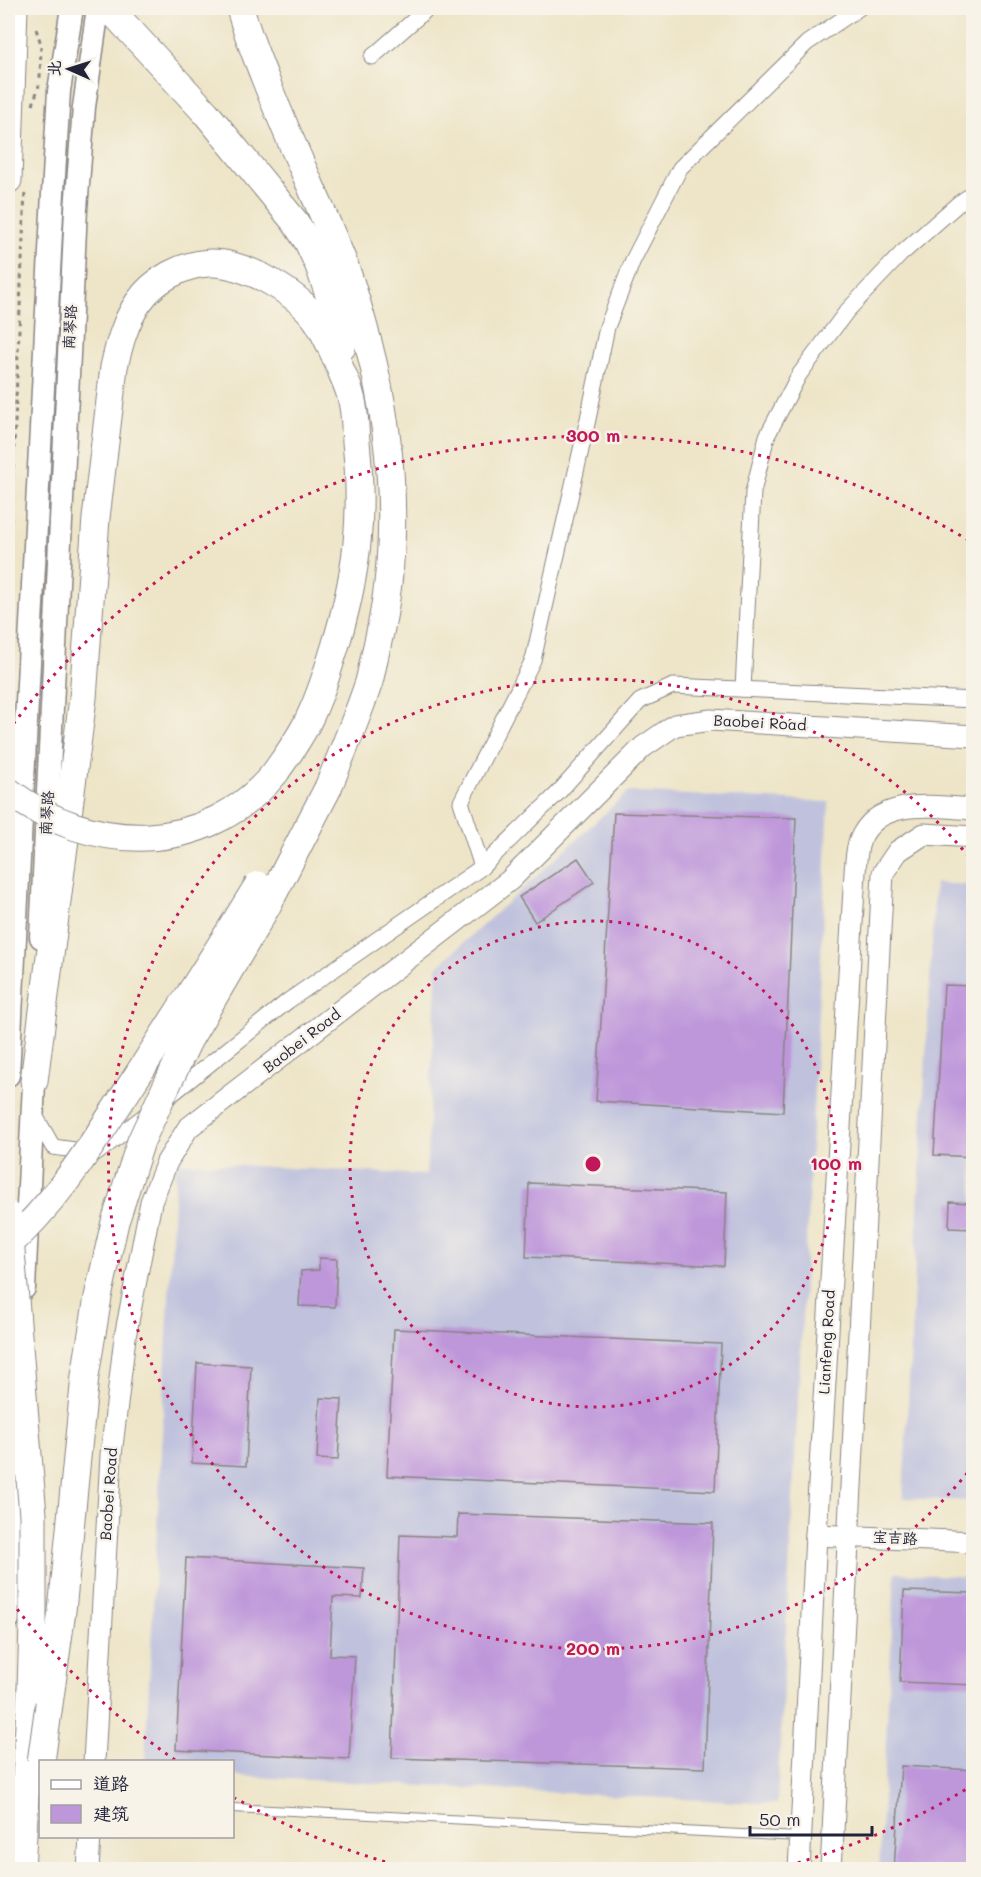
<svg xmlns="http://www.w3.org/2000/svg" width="981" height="1877" font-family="Mali,'LXGW WenKai TC',sans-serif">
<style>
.industrial{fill:#c0c2dd}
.building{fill:#be96da}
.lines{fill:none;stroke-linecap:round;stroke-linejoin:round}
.lane-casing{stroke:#888482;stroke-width:10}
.street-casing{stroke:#888482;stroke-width:17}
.secondary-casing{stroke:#888482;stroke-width:23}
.primary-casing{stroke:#888482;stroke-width:25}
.highway-casing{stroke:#888482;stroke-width:29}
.path{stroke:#888482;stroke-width:3;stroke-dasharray:4.5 4.5;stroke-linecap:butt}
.lane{stroke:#fff;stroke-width:8}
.street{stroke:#fff;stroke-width:15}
.secondary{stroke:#fff;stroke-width:21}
.primary{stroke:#fff;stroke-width:22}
.highway{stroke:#fff;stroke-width:27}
.highway-bridge-casing{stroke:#888482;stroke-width:29;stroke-linecap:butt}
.highway-bridge{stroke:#fff;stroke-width:27}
.ring{fill:none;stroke:#c2185b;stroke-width:3;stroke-dasharray:3 6}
.labels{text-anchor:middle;stroke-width:5;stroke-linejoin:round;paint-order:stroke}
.street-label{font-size:15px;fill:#22223b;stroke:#f7f3e8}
.centre{fill:#c2185b;stroke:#f7f3e8;stroke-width:3}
.ring-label{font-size:18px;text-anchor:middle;font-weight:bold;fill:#c2185b;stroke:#f7f3e8;stroke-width:5;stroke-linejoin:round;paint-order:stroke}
</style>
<rect width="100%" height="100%" fill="#f7f3e8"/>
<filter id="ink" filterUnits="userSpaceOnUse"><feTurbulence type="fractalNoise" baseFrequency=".0167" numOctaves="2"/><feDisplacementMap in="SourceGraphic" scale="12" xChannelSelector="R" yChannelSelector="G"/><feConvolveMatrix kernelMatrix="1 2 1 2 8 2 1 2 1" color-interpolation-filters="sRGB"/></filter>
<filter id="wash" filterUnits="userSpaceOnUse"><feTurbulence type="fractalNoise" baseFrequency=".008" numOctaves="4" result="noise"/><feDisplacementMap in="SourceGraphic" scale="24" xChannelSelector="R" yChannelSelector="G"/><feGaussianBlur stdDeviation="1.35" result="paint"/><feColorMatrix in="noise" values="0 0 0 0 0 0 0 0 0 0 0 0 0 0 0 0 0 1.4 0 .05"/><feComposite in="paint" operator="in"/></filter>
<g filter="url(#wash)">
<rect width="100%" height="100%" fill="#eee5c8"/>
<g class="industrial">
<path d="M 628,792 L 829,802 L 777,1804 L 233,1776 L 232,1762 L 145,1762 L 176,1162 L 426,1175 L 437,967 Z"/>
<path d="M 935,883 L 973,885 L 973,1501 L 903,1498 Z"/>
<path d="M 895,1573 L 973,1577 L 973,1869 L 879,1870 Z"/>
</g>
<g id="blocks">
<g class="building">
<path d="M 614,813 L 796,818 L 783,1112 L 596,1101 Z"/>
<path d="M 578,858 L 594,882 L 535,922 L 519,897 Z"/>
<path d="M 944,985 L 974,986 L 974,1157 L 934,1155 Z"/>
<path d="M 529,1183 L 727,1192 L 724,1266 L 526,1257 Z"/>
<path d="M 950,1202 L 974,1203 L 974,1229 L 949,1228 Z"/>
<path d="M 319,1258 L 337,1259 L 335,1307 L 299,1306 L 301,1271 L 319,1270 Z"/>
<path d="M 394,1329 L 721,1344 L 715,1491 L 387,1476 Z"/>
<path d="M 197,1363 L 251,1366 L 246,1466 L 192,1463 Z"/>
<path d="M 320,1398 L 342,1399 L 338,1460 L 317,1459 Z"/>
<path d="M 458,1514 L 713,1523 L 705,1768 L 392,1758 L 400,1535 L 457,1537 Z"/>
<path d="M 186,1558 L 364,1568 L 362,1598 L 333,1597 L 330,1655 L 355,1656 L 349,1759 L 176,1750 Z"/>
<path d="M 904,1591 L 974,1593 L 974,1685 L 900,1682 Z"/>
<path d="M 901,1766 L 974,1770 L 974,1869 L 894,1869 Z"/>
</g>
</g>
</g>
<g filter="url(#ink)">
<use href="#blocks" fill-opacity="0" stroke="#888482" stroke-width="1.5"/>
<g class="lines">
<g class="lane-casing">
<path id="lane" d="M 232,1808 L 800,1837"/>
</g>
<g class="street-casing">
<g id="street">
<path d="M 372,57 L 428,8"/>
<path d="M 743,689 L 753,492 L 767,436 L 799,375 L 847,311 L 901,254 L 959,203 L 974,193"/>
<path d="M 482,867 L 461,802 L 533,660 L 588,419 L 607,327 L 633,260 L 680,168 L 807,43 L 859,8"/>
<path d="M 167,1098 L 288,1001 L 482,867 L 558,793 L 640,701 L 673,686 L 974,700"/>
<path d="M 33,1112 L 53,1147 L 97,1153 L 148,1113"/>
</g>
</g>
<g class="secondary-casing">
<g id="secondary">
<path d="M 816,1535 L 974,1542"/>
<path d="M 94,1762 L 111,1455 L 125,1337 L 151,1202 L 167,1162 L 188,1128 L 510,880 L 643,747 L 675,725 L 711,720 L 974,736"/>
<path d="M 88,1870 L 90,1836"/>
<path d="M 799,1870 L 816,1535 L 855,872 C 856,862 856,849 860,840 C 878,796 936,807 974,809"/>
<path d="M 831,1870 L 883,873 L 898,851 L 924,834 L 974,837"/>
</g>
</g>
<g class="primary-casing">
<g id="primary">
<path d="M 41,937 L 76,209 L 84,107 L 98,8"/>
<path d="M 8,1075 L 53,193 L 59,91 L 72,8"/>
<path d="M 24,1288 L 35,1063"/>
<path d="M 8,1619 L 17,1431"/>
</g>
</g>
<g class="highway-casing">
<g id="highway">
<path d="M 109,8 L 206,113 L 295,222 L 308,242 L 319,266 L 329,295 L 342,347"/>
<path d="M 240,8 C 246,31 255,53 264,76 C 288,138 317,198 342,259 C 353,286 360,314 368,342 C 394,442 401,545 377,646 C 374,658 372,670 369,682 C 357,718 342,753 328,788"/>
<path d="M 8,180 L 14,8"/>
<path d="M 34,1081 L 83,698 L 96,518 L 114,367 C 119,345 125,322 138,303 C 153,280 183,264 210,263 C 227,262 247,270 262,277 C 283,288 305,302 318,322 C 326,335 332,349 338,363 C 342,374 348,385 351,397 C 355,410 355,427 356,442 C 364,517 357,575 335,647 C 327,673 319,699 307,723 C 298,741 286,757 275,773"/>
<path d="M 21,1870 L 31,1689"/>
</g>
</g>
<g class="path">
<path d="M 36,29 L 41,44 L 40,79"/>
<path d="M 33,105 L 39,85"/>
<path d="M 8,585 L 25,191"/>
</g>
<use href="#lane" class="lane"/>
<use href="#street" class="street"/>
<use href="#secondary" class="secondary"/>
<use href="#primary" class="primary"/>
<use href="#highway" class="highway"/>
<g class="highway-bridge-casing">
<g id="highway-bridge">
<path d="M 8,791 C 91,854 205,857 275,773"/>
<path d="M 8,1215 L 33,1515 L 33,1626 L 31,1689"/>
<path d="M 8,1245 C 57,1202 92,1144 128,1090 C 172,1022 216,954 258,885"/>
<path d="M 41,1762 L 62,1611 L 85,1376 L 98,1297 L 115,1222 L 141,1141 L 166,1087 L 188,1041 L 267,906 L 328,788"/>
</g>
</g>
<use href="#highway-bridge" class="highway-bridge"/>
</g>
</g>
<g class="ring">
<circle cx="593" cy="1164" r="243"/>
<path d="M973 1466A485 485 0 1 1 973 862"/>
<path d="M973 1785A728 728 0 0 1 775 1869M411 1869A728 728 0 0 1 235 1798M175 1760A728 728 0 0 1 8 1597M8 731A728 728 0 0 1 973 543"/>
</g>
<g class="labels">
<g class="street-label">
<text transform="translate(70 327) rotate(-87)" y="5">南琴路</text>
<text transform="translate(760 723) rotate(3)" y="5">Baobei Road</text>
<text transform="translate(47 813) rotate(-87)" y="5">南琴路</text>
<text transform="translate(302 1041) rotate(-38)" y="5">Baobei Road</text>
<text transform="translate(827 1342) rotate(-87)" y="5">Lianfeng Road</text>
<text transform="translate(109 1494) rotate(-86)" y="5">Baobei Road</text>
<text transform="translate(895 1538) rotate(3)" y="5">宝吉路</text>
</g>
</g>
<circle cx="593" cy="1164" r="9" class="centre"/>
<g class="ring-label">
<text x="593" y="442">300 m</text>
<text x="836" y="1170">100 m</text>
<text x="593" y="1655">200 m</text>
</g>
<rect width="981" height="1877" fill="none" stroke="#f7f3e8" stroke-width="30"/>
<rect x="39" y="1760" width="195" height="78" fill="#f7f3e8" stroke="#a29fa3" stroke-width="1.5"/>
<rect x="51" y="1780" width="30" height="9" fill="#ffffff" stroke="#a29fa3" stroke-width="1.5"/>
<text x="93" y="1790" font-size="18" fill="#22223b">道路</text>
<rect x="51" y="1805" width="30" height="18" fill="#be96da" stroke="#a29fa3" stroke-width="1.5"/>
<text x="93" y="1820" font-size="18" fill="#22223b">建筑</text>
<g transform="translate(69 69) rotate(273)" stroke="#f7f3e8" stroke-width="4.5" paint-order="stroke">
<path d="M0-4.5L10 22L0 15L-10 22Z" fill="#22223b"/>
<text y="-9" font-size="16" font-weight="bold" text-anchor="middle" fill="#22223b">北</text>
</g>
<path d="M750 1826v9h122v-9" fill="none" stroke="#22223b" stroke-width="3"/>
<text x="759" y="1826" font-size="18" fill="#22223b" stroke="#f7f3e8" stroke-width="4.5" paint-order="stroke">50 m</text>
</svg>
